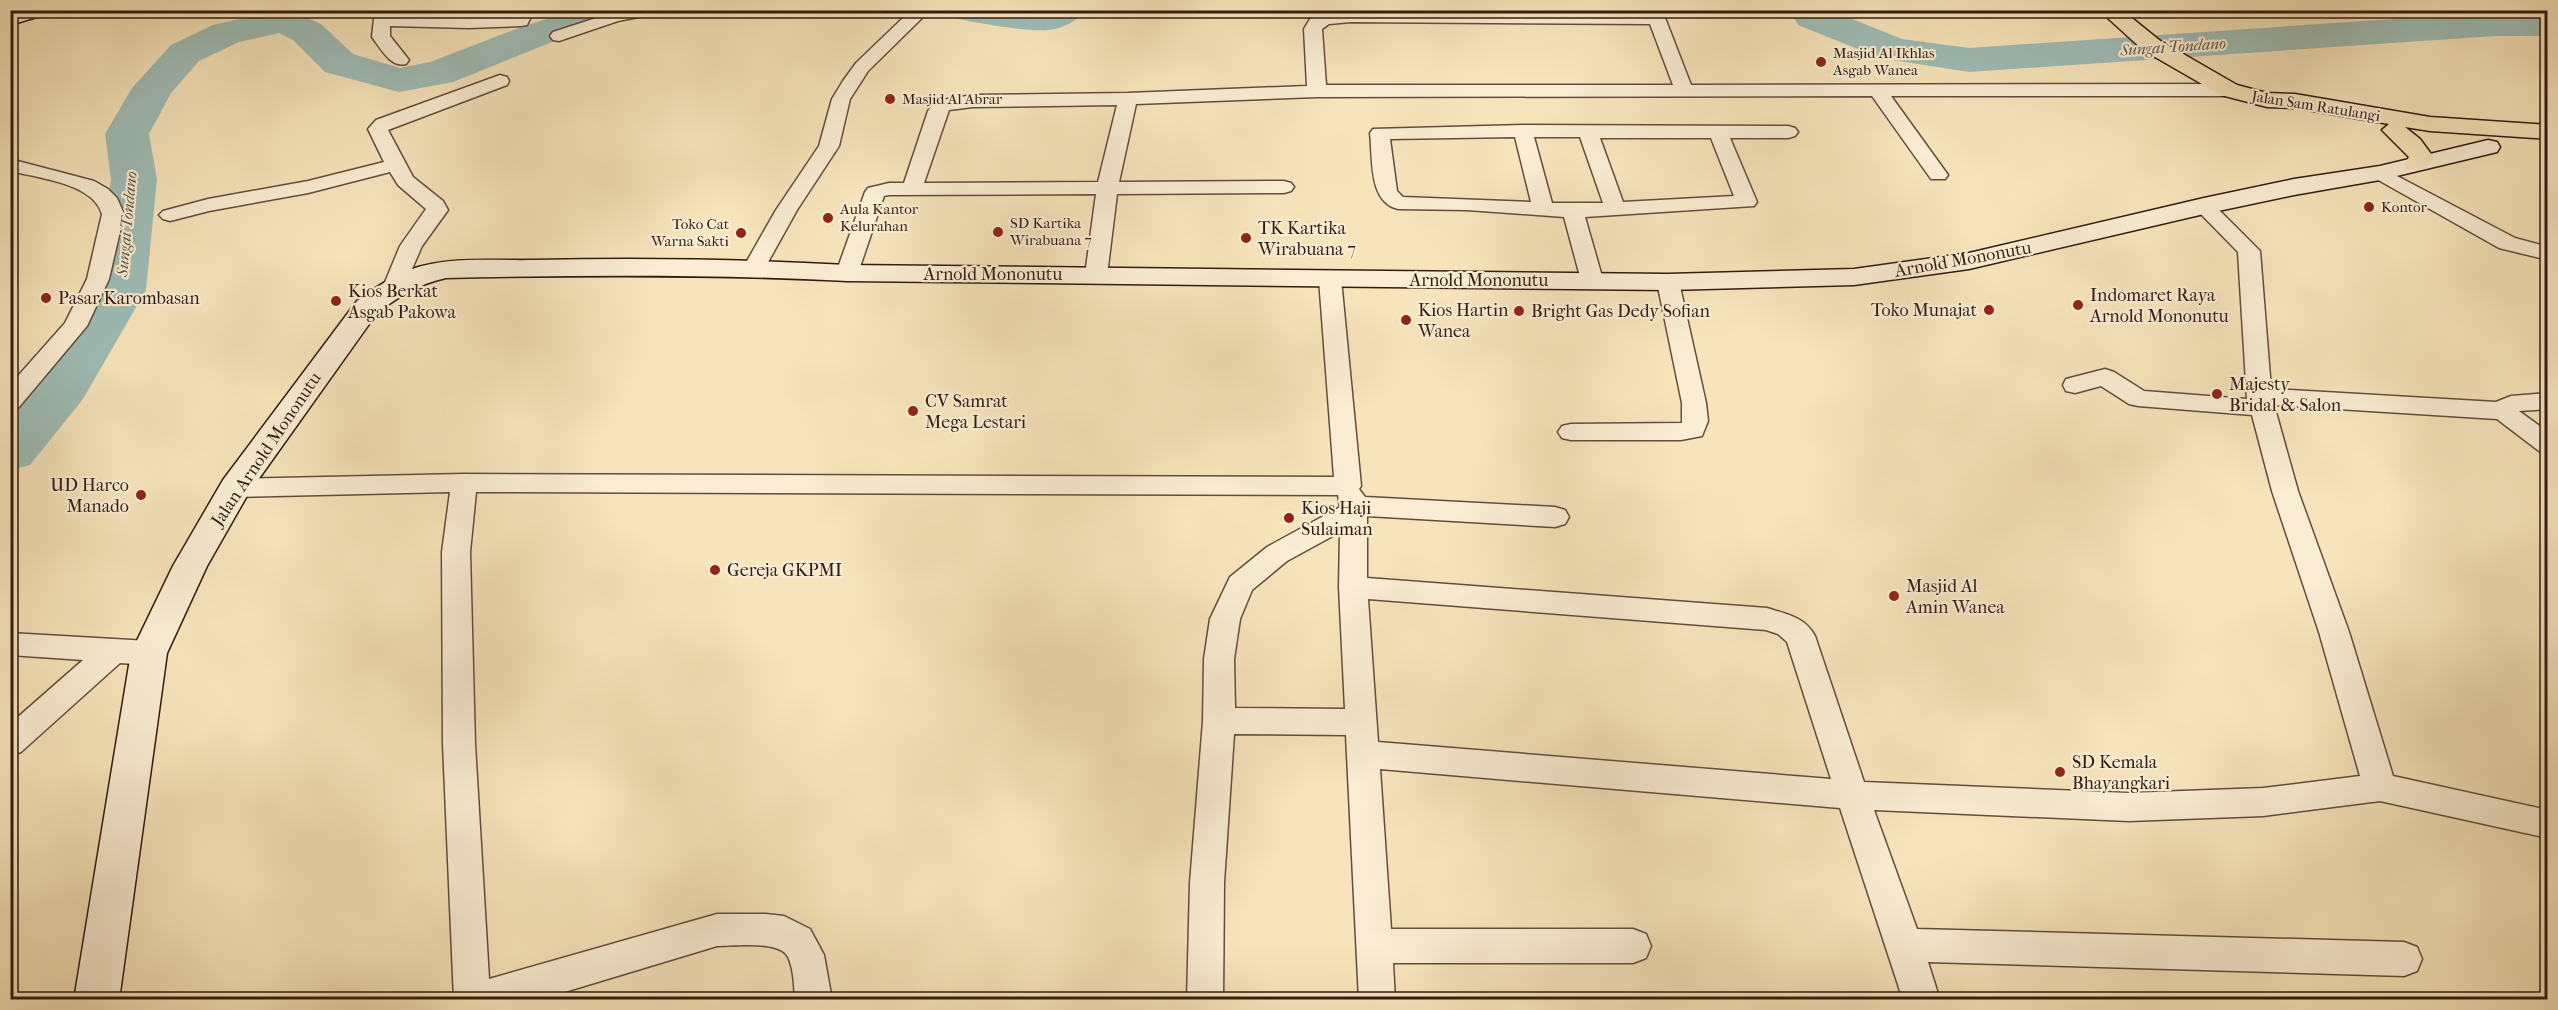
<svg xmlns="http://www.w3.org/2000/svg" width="2558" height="1010" font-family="'IM FELL French Canon',serif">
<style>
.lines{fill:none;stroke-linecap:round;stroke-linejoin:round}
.river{fill:#9fbdb7;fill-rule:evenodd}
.street-casing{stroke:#624d3c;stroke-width:3}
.secondary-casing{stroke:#311b12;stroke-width:3}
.primary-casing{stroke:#311b12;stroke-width:3}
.street{fill:#faedd3;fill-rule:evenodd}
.secondary{fill:#faedd3;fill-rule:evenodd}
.primary{fill:#f7e4bb;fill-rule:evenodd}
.poi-dot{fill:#8f2418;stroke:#faedd3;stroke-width:2}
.labels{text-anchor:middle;stroke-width:4.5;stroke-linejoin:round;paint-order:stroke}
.far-poi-label{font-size:15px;fill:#311b12;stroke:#faedd3;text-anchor:start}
.far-street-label{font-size:15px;fill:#311b12;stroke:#faedd3}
.far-water-label{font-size:16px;font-style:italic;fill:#58544c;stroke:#faedd3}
.poi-label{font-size:18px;fill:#311b12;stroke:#faedd3;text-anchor:start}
.street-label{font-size:18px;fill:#311b12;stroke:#faedd3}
</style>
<rect width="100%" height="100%" fill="#f7e4bb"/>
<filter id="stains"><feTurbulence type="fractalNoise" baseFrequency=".00333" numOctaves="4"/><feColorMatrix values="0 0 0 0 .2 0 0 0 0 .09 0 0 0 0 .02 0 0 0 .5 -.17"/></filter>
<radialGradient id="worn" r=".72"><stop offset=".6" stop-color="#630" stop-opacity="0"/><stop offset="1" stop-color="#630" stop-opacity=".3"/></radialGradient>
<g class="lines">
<g class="river">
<path d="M 278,10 L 297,13 L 321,24 L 353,54 L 400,68 L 430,62 L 524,26 L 575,10 L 636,10 L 630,18 L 552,42 L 453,82 L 399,92 L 325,72 L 293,40 L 279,33 L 239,42 L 199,61 L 171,93 L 149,134 L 157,179 L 146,290 L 83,399 L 30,465 L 10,470 L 10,414 L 43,377 L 96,290 L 111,179 L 105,134 L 132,88 L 171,45 L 213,25 Z"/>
<path d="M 949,10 L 1085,10 C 1077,21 1062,29 1048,30 C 1030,32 974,23 955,18 Z"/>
<path d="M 1790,10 L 1830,10 L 1902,39 L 1969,48 L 2495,12 L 2548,12 L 2548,36 L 2495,36 L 1969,72 L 1880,58 L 1798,25 Z"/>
</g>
<g class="street-casing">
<g id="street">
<path d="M 375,10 L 392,10 L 391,16 L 515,16 L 517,10 L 534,10 L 527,25 L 521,26 L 469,28 L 390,26 L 390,36 L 409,60 L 406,64 C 391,68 381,49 372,37 Z"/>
<path d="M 621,10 L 656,10 L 654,14 L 618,21 L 559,41 L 553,40 L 550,36 L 553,32 Z"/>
<path d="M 903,10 L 920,10 L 922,18 L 868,71 L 861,82 L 850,99 L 839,146 L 797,210 L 762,273 L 754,275 L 746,273 L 743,268 L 776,210 L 819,146 L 832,99 L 843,81 L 856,63 L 905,16 Z"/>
<path d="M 1645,10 L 1662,10 L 1691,85 L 2229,84 L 2236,86 L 2238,90 L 2236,94 L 2229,96 L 1891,96 L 1948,175 L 1945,179 L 1931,179 L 1872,96 L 1317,97 L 1136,104 L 1119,182 L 1284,181 L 1291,183 L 1294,187 L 1291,191 L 1284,193 L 1117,194 L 1107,275 L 1104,280 L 1096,282 L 1088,280 L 1085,275 L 1096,194 L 889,195 L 884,196 L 858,273 L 855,278 L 847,280 L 839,278 L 836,273 L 865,192 L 868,188 L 889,183 L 904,183 L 928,111 L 936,101 L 973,95 L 1128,93 L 1307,86 L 1304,29 L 1310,19 L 1326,14 L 1351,12 L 1646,14 ZM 1351,22 L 1650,24 L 1673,85 L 1326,85 L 1322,29 L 1329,24 ZM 1117,105 L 1098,182 L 924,183 L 949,110 L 973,107 Z"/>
<path d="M 500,75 L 507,77 L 509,81 L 507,85 L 388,130 L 413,177 L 443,201 L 448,210 L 422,246 L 402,292 L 394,294 L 386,292 L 383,287 L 400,246 L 426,209 L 398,185 L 390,172 L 308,193 L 209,211 L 170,221 L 163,219 L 159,215 L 163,211 L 208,199 L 308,181 L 384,162 L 368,129 L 376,120 Z"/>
<path d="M 1523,125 L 1788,126 L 1795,128 L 1798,132 L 1795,136 L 1788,138 L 1730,138 L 1757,202 L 1754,206 L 1585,217 L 1603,280 L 1600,285 L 1592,287 L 1584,285 L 1581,280 L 1564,217 L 1467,210 L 1398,209 C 1368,202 1373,158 1370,133 L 1373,129 ZM 1515,137 L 1531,202 L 1403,197 L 1397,191 L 1390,139 ZM 1534,137 L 1580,137 L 1603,203 L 1552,203 ZM 1600,138 L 1711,138 L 1734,196 L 1623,202 Z"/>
<path d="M 10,159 L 94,181 L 108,189 L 117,198 L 124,214 L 109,279 L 87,326 L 19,407 L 10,409 L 10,385 L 65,323 L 87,279 L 102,214 C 93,183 38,178 10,171 Z"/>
<path d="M 2380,167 L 2515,238 L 2548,247 L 2548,260 L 2499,248 L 2373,177 L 2370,173 L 2373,169 Z"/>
<path d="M 2204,200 L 2211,202 L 2260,251 L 2271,389 L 2496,402 L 2511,396 L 2548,393 L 2548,409 L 2519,411 L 2548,432 L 2548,453 L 2539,451 L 2497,419 L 2274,405 L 2298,491 L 2349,632 L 2393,776 L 2548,810 L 2548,838 L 2380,801 L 2263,816 L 2129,821 L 1874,810 L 1917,929 L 2404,942 L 2417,947 L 2422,959 L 2417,971 L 2404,976 L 1928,962 L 1940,1000 L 1903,1000 L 1840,808 L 1380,769 L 1391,929 L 1633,929 L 1646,934 L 1651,946 L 1646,958 L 1633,963 L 1393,963 L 1395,1000 L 1359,1000 L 1346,735 L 1234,734 L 1224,883 L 1223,1000 L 1187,1000 L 1190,883 L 1203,721 L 1204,659 L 1210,619 L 1230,577 L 1267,547 L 1340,507 L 1338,495 L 476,492 L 470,552 L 475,744 L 489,979 L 717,914 L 766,914 L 784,916 L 810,929 L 824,955 L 832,1000 L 795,1000 C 794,986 794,970 788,957 C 780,940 734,946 717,946 L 538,1000 L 454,1000 L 443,744 L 442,552 L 450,492 L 235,497 L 226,494 L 222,488 L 226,482 L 235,479 L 464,474 L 1334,477 L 1319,279 L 1322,274 L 1330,272 L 1338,274 L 1341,279 L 1361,486 L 1359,489 L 1365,497 L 1555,507 L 1565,510 L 1569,517 L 1565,524 L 1555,527 L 1367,516 L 1367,578 L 1767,608 C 1786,614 1805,617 1815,636 L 1864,782 L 2129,793 L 2263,788 L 2360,776 L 2319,632 L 2272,491 L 2252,415 L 2138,406 L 2129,404 L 2101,386 L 2075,393 L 2066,391 L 2063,385 L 2066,379 L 2105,369 L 2114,372 L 2144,391 L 2247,399 L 2238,252 L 2193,206 L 2197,202 ZM 1340,532 L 1339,587 L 1345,709 L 1235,708 L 1234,659 L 1240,619 L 1252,590 L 1287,561 ZM 1368,599 L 1766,630 L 1778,634 L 1787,642 L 1831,779 L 1378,742 Z"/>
<path d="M 1668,275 L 1676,277 L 1679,282 L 1706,403 L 1708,421 L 1702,436 L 1681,440 L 1571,440 L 1562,438 L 1558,432 L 1562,426 L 1571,424 L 1682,423 L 1682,403 L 1657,282 L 1660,277 Z"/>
<path d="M 10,633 L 149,641 L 160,645 L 164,653 L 160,661 L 149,665 L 120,663 L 21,752 L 10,756 L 10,724 L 83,660 L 10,655 Z"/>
</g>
</g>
<g class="secondary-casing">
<g id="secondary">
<path d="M 16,10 L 50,10 L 47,14 L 10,25 L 10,12 Z"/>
<path d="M 2488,140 L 2497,142 L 2500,147 L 2497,152 L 2380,180 L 2294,195 L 2204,214 L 1969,269 L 1854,285 L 1668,290 L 847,281 C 713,274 580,275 446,278 C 419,284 399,296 377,313 L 248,494 L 207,566 L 167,653 L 119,1000 L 74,1000 L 131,653 L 173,566 L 223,480 L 357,301 C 375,288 391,277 412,269 C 450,256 494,261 534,260 C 638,258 743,259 847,265 L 1668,274 L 1854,269 L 1969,253 L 2204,198 L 2294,179 L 2380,166 Z"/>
</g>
</g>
<g class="primary-casing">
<path id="primary" d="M 2099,10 L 2122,10 L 2159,40 L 2237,85 L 2267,93 L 2295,94 L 2430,117 L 2548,125 L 2548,139 L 2430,131 L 2405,127 L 2420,139 L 2434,158 C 2427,169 2420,172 2407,169 L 2404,164 L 2409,157 L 2382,130 L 2389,124 L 2295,108 L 2267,107 L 2221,95 L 2143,50 Z"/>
</g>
<use href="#street" class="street"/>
<use href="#secondary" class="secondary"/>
<use href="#primary" class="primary"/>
</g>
<g class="poi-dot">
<circle cx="1821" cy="62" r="6"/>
<circle cx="890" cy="99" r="6"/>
<circle cx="2369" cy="207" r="6"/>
<circle cx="828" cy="218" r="6"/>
<circle cx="998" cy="232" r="6"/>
<circle cx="741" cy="233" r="6"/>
<circle cx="1246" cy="238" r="6"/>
<circle cx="46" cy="298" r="6"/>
<circle cx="336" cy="301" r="6"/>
<circle cx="2078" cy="305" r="6"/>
<circle cx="1989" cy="310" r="6"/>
<circle cx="1519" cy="311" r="6"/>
<circle cx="1406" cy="320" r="6"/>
<circle cx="2217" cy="394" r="6"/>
<circle cx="913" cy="411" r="6"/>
<circle cx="141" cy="495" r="6"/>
<circle cx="1289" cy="518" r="6"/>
<circle cx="715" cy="570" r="6"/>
<circle cx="1894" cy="596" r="6"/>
<circle cx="2060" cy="772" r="6"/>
</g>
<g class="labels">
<g class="far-poi-label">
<text x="1833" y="58">Masjid Al Ikhlas<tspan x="1833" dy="17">Asgab Wanea</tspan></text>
<text x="902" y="104">Masjid Al Abrar</text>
<text x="2381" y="212">Kontor</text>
<text x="840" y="214">Aula Kantor<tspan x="840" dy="17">Kelurahan</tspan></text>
<text x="1010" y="228">SD Kartika<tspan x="1010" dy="17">Wirabuana 7</tspan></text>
<text x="729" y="229" text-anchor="end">Toko Cat<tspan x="729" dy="17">Warna Sakti</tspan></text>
</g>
<g class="far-street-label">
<text transform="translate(2316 106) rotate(9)" y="5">Jalan Sam Ratulangi</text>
</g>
<g class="far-water-label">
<text transform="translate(2173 46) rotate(-4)" y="6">Sungai Tondano</text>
<text transform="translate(126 224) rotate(-85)" y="6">Sungai Tondano</text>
</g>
<g class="poi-label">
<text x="1258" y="234">TK Kartika<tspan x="1258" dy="21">Wirabuana 7</tspan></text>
<text x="348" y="297">Kios Berkat<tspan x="348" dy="21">Asgab Pakowa</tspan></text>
<text x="2090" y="301">Indomaret Raya<tspan x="2090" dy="21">Arnold Mononutu</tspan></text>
<text x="58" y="304">Pasar Karombasan</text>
<text x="1418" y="316">Kios Hartin<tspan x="1418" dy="21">Wanea</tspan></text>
<text x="1977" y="316" text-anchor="end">Toko Munajat</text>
<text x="1531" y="317">Bright Gas Dedy Sofian</text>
<text x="2229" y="390">Majesty<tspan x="2229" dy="21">Bridal &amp; Salon</tspan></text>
<text x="925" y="407">CV Samrat<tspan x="925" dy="21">Mega Lestari</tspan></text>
<text x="129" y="491" text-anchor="end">UD Harco<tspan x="129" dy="21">Manado</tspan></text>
<text x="1301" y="514">Kios Haji<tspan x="1301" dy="21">Sulaiman</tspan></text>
<text x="727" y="576">Gereja GKPMI</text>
<text x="1906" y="592">Masjid Al<tspan x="1906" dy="21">Amin Wanea</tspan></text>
<text x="2072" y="768">SD Kemala<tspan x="2072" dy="21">Bhayangkari</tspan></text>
</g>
<g class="street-label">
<text transform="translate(1963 259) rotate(-10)" y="6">Arnold Mononutu</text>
<text x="993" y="280">Arnold Mononutu</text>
<text x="1479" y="286">Arnold Mononutu</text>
<text transform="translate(266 449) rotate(-56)" y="6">Jalan Arnold Mononutu</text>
</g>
</g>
<rect width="2558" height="1010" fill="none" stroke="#f7e4bb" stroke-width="36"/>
<rect x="12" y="12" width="2534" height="986" fill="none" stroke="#311b12" stroke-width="3"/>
<rect x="18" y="18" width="2522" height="974" fill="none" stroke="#311b12" stroke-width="1.5"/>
<rect width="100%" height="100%" filter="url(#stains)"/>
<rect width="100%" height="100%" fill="url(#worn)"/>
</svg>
